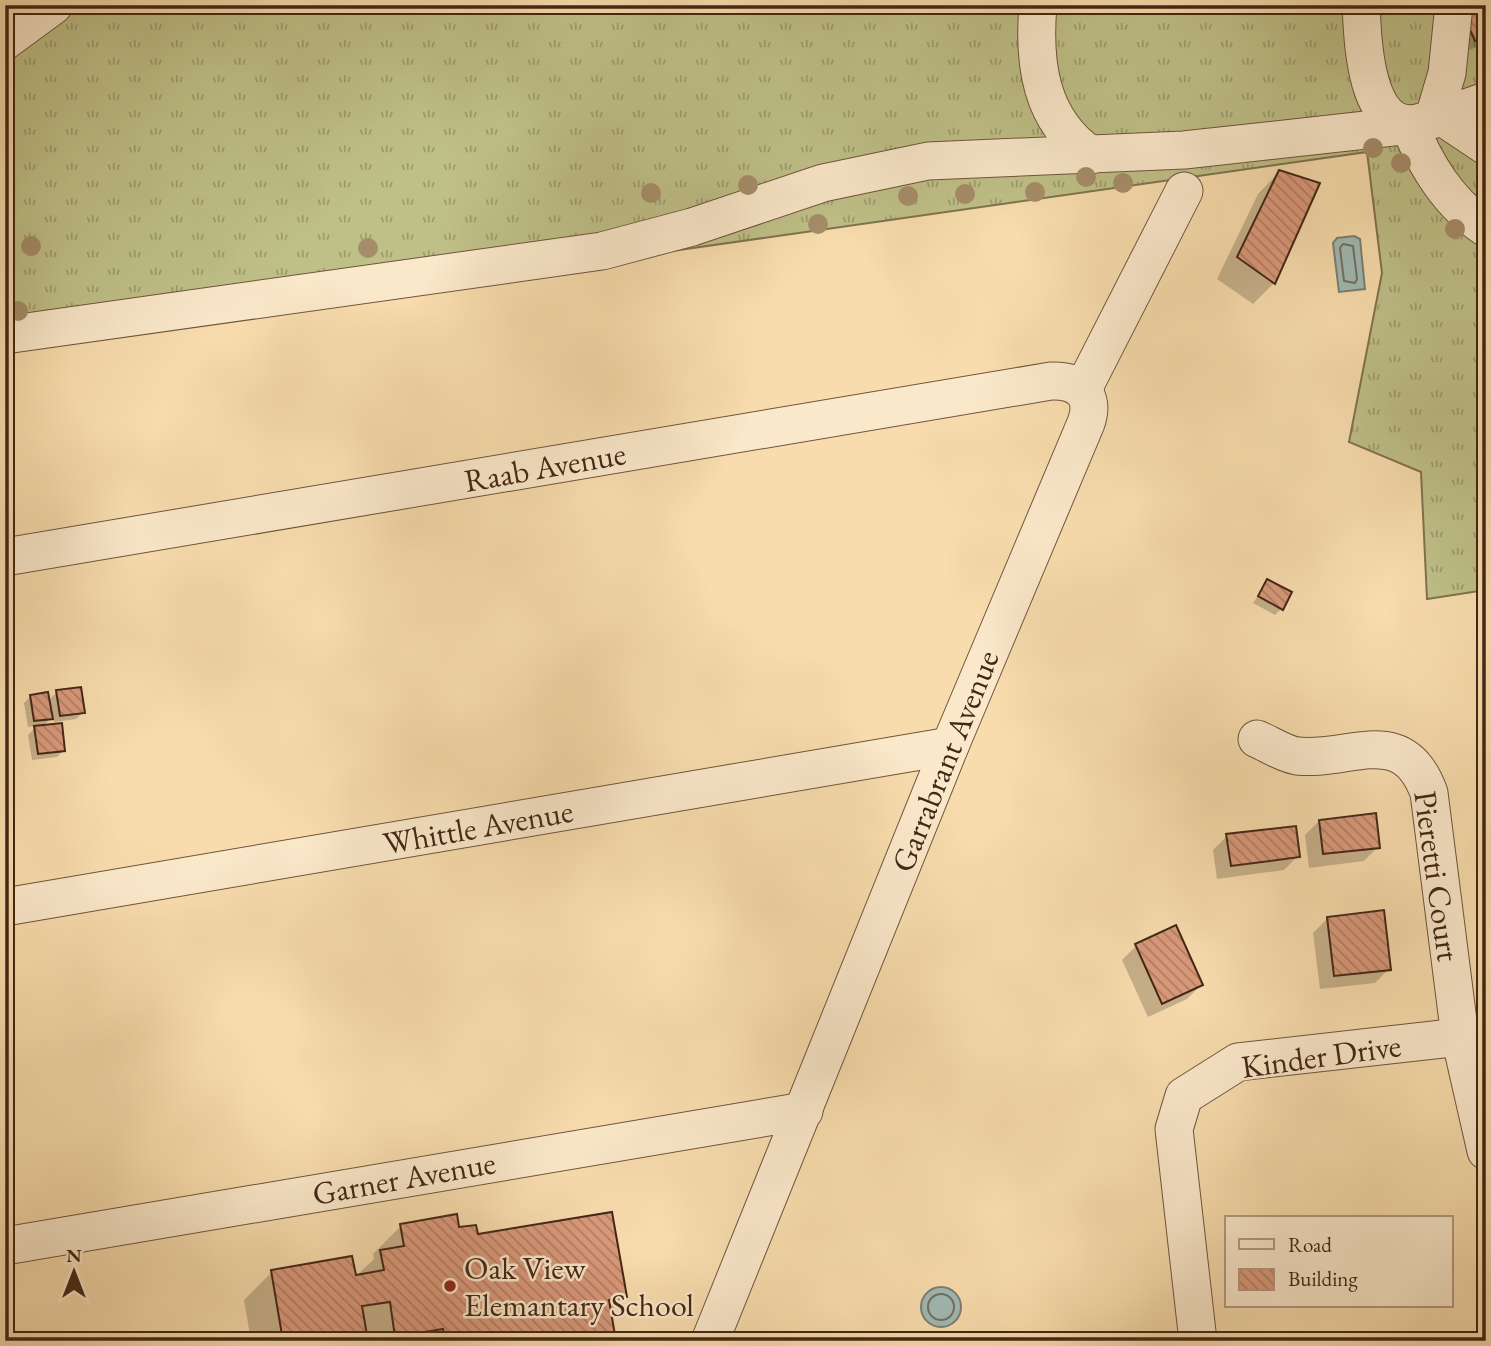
<svg xmlns="http://www.w3.org/2000/svg" width="1491" height="1346" font-family="'EB Garamond',serif">
<style>
.grass{fill:url(#grass-tufts);stroke:#80734f;stroke-width:2}
.water{fill:#a0bab3;stroke:#7a7f74;stroke-width:2}
.shadow{fill:#0003}
.lines{fill:none;stroke-linecap:round;stroke-linejoin:round}
.shore{stroke:#717064;stroke-width:2}
.building{fill:url(#building-back-hatch);stroke:#422616;stroke-width:2}
.minor-casing{stroke:#70543c;stroke-width:39}
.minor{stroke:#fae8ca;stroke-width:37}
.tree{fill:#a58d69}
.poi-dot{fill:#8f2418;stroke:#fae8ca;stroke-width:2.5}
.labels{text-anchor:middle;stroke-width:5;stroke-linejoin:round;paint-order:stroke}
.street-label{font-size:32px;fill:#422616;stroke:#fae8ca}
.poi-label{font-size:32px;fill:#422616;stroke:#fae8ca;text-anchor:start}
</style>
<defs>
<pattern id="grass-tufts" width="24" height="20" patternUnits="userSpaceOnUse" patternTransform="scale(1.75)"><rect width="24" height="20" fill="#bfc088"/><path d="M3 7l-1-3M5 7V3M7 7l1-3M15 17l-1-3M17 17v-4M19 17l1-3" fill="none" stroke="#9d9c6e"/></pattern>
<pattern id="building-back-hatch" width="6" height="6" patternUnits="userSpaceOnUse" patternTransform="scale(1.75)"><rect width="6" height="6" fill="#da997b"/><path d="M-1 5l2 2M0 0l6 6M5-1l2 2" fill="none" stroke="#b27d64"/></pattern>
</defs>
<rect width="100%" height="100%" fill="#f8dcad"/>
<filter id="stains"><feTurbulence type="fractalNoise" baseFrequency=".00286" numOctaves="4"/><feColorMatrix values="0 0 0 0 .2 0 0 0 0 .09 0 0 0 0 .02 0 0 0 .5 -.17"/></filter>
<radialGradient id="worn" r=".72"><stop offset=".6" stop-color="#630" stop-opacity="0"/><stop offset="1" stop-color="#630" stop-opacity=".3"/></radialGradient>
<path class="grass" d="M 5,5 L 1486,5 L 1486,590 L 1427,599 L 1421,472 L 1349,442 L 1382,273 L 1367,152 L 89,334 L 5,353 Z"/>
<g class="water">
<path d="M 1354,236 L 1360,239 L 1365,289 L 1339,292 L 1333,243 L 1337,238 Z"/>
<circle cx="941" cy="1307" r="20"/>
</g>
<g class="shadow">
<path d="M 1466,5 L 1486,5 L 1486,43 L 1460,54 Z"/>
<path d="M 1279,172 L 1274,283 L 1253,304 L 1217,279 L 1258,194 Z"/>
<path d="M 1268,581 L 1281,609 L 1275,615 L 1253,603 Z"/>
<path d="M 57,692 L 83,712 L 76,719 L 54,722 L 53,716 L 42,727 L 64,750 L 57,757 L 32,760 L 28,735 L 37,726 L 28,727 L 24,703 L 31,696 L 48,701 Z"/>
<path d="M 1319,821 L 1378,847 L 1364,861 L 1309,868 L 1305,835 Z"/>
<path d="M 1227,836 L 1298,856 L 1284,870 L 1217,879 L 1213,850 Z"/>
<path d="M 1328,918 L 1389,969 L 1375,983 L 1320,989 L 1313,933 Z"/>
<path d="M 1136,946 L 1201,985 L 1187,999 L 1148,1017 L 1122,960 Z"/>
<path d="M 401,1226 L 458,1229 L 625,1296 L 609,1313 L 614,1341 L 251,1341 L 244,1300 L 272,1272 L 355,1277 L 374,1259 L 373,1254 Z"/>
</g>
<g class="lines">
<g class="shore">
<path d="M 1343,244 L 1353,246 L 1357,279 L 1355,283 L 1344,281 L 1340,248 Z"/>
<circle cx="941" cy="1307" r="13"/>
</g>
</g>
<g class="building">
<path d="M 1486,5 L 1486,36 L 1475,41 L 1459,6 Z"/>
<path d="M 1279,170 L 1320,183 L 1275,284 L 1237,257 Z"/>
<path d="M 1267,579 L 1292,592 L 1283,610 L 1258,596 Z"/>
<path d="M 81,687 L 85,713 L 60,716 L 56,690 Z"/>
<path d="M 48,692 L 53,719 L 34,721 L 30,695 Z"/>
<path d="M 62,723 L 65,751 L 38,754 L 34,726 Z"/>
<path d="M 9,729 L 13,757 L 5,758 L 5,730 Z"/>
<path d="M 1376,813 L 1380,848 L 1323,854 L 1319,820 Z"/>
<path d="M 1296,826 L 1300,857 L 1231,866 L 1226,834 Z"/>
<path d="M 1384,910 L 1391,970 L 1334,976 L 1327,917 Z"/>
<path d="M 1176,925 L 1203,985 L 1162,1004 L 1135,944 Z"/>
<path d="M 612,1212 L 627,1297 L 609,1300 L 616,1341 L 446,1341 L 443,1329 L 395,1337 L 390,1302 L 362,1306 L 368,1341 L 283,1341 L 271,1270 L 352,1256 L 356,1275 L 384,1270 L 380,1250 L 404,1246 L 400,1224 L 457,1214 L 459,1227 L 476,1225 L 478,1234 Z"/>
</g>
<g class="lines">
<g class="minor-casing">
<g id="minor">
<path d="M 1038,5 C 1033,63 1040,120 1091,155"/>
<path d="M 1361,5 C 1363,47 1366,151 1434,117 L 1447,73 L 1454,5"/>
<path d="M 5,41 L 54,5"/>
<path d="M 1441,116 L 1486,146"/>
<path d="M 1409,125 C 1426,165 1448,203 1486,228"/>
<path d="M 5,335 L 602,251 L 692,227 L 823,183 L 928,161 L 1184,150 L 1420,124 L 1486,101"/>
<path d="M 1083,389 L 1184,191"/>
<path d="M 5,557 L 1051,381 C 1079,380 1096,395 1086,423 L 950,746 L 710,1341"/>
<path d="M 1257,739 C 1269,744 1284,754 1297,756 C 1350,762 1403,721 1429,793 L 1460,1037 L 1486,1151"/>
<path d="M 5,907 L 950,746"/>
<path d="M 5,1246 L 804,1111"/>
<path d="M 1198,1341 L 1174,1129 L 1184,1096 L 1238,1062 L 1460,1037"/>
</g>
</g>
<use href="#minor" class="minor"/>
</g>
<g class="tree">
<circle cx="1373" cy="148" r="10"/>
<circle cx="1401" cy="163" r="10"/>
<circle cx="1086" cy="177" r="10"/>
<circle cx="1123" cy="183" r="10"/>
<circle cx="748" cy="185" r="10"/>
<circle cx="1035" cy="192" r="10"/>
<circle cx="651" cy="193" r="10"/>
<circle cx="965" cy="194" r="10"/>
<circle cx="908" cy="196" r="10"/>
<circle cx="818" cy="224" r="10"/>
<circle cx="1455" cy="229" r="10"/>
<circle cx="31" cy="246" r="10"/>
<circle cx="368" cy="248" r="10"/>
<circle cx="18" cy="311" r="10"/>
</g>
<circle class="poi-dot" cx="450" cy="1286" r="7"/>
<g class="labels">
<g class="street-label">
<text transform="translate(545 467) rotate(-10)" y="11">Raab Avenue</text>
<text transform="translate(945 761) rotate(-68)" y="11">Garrabrant Avenue</text>
<text transform="translate(478 827) rotate(-10)" y="11">Whittle Avenue</text>
<text transform="translate(1437 876) rotate(82)" y="11">Pieretti Court</text>
<text transform="translate(1321 1056) rotate(-8)" y="11">Kinder Drive</text>
<text transform="translate(404 1178) rotate(-10)" y="11">Garner Avenue</text>
</g>
<g class="poi-label">
<text x="464" y="1279">Oak View<tspan x="464" dy="37">Elemantary School</tspan></text>
</g>
</g>
<rect width="1491" height="1346" fill="none" stroke="#f8dcad" stroke-width="28"/>
<rect x="7" y="7" width="1477" height="1332" fill="none" stroke="#422616" stroke-width="3.5"/>
<rect x="14" y="14" width="1463" height="1318" fill="none" stroke="#422616" stroke-width="2"/>
<rect x="1225" y="1216" width="228" height="91" fill="#fae8ca" stroke="#b09a82" stroke-width="2"/>
<rect x="1239" y="1239" width="35" height="10" fill="#fae8ca" stroke="#b09a82" stroke-width="2"/>
<text x="1288" y="1252" font-size="21" fill="#422616">Road</text>
<rect x="1239" y="1269" width="35" height="21" fill="url(#building-back-hatch)" stroke="#b09a82" stroke-width="2"/>
<text x="1288" y="1286" font-size="21" fill="#422616">Building</text>
<g transform="translate(74 1272)" stroke="#fae8ca" stroke-width="5" paint-order="stroke">
<path d="M0-5L12 26L0 18L-12 26Z" fill="#422616"/>
<text y="-10" font-size="19" font-weight="bold" text-anchor="middle" fill="#422616">N</text>
</g>
<rect width="100%" height="100%" filter="url(#stains)"/>
<rect width="100%" height="100%" fill="url(#worn)"/>
</svg>
